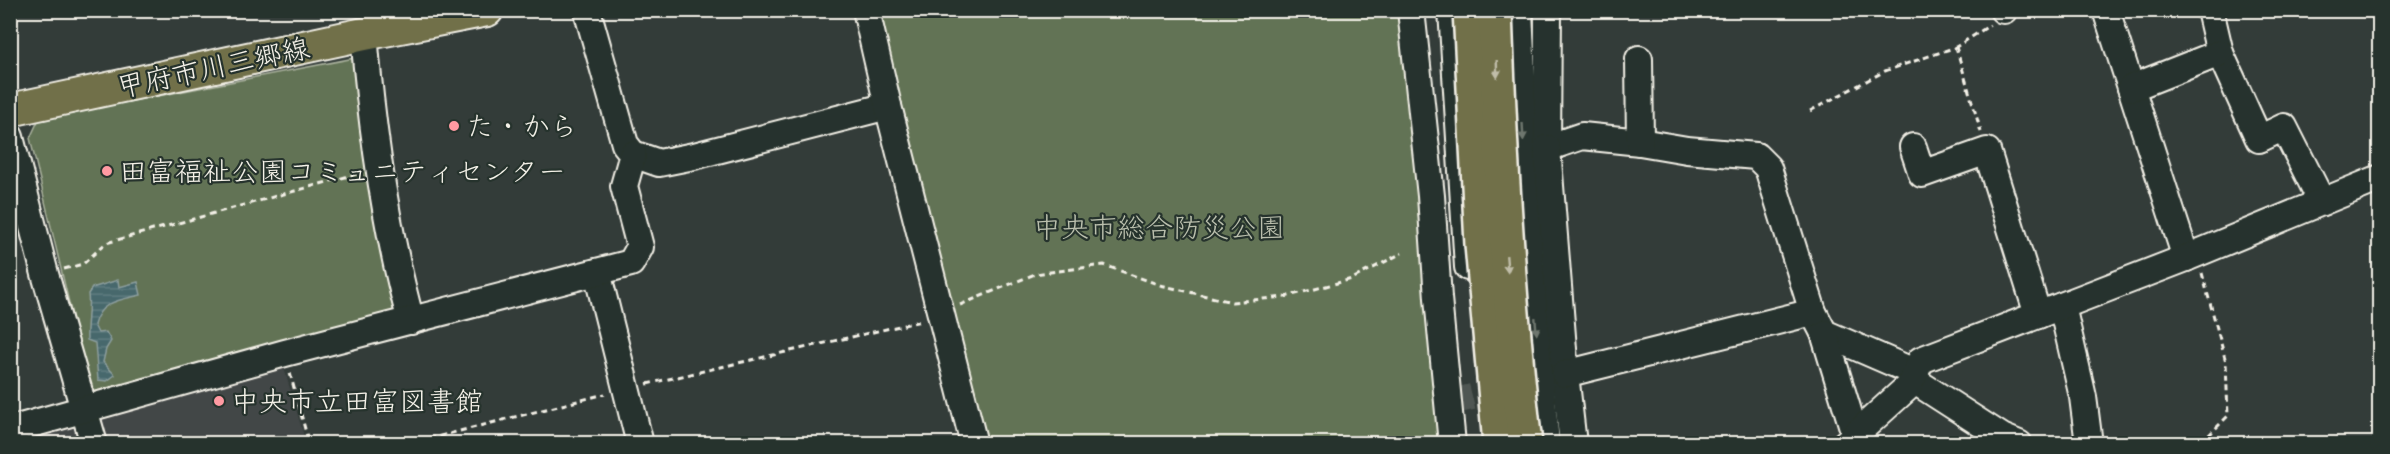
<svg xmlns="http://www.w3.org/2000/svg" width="2390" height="454" font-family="Caveat,'Klee One',sans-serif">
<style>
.built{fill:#434747}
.green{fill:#627355;stroke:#abb29e;stroke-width:1.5}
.water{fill:url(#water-rules);stroke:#8c9e9e;stroke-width:1.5}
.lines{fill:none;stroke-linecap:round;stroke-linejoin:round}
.minor-tunnel{stroke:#505753;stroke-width:26;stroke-dasharray:26 13;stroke-linecap:butt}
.minor-casing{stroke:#f4f1e8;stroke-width:30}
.major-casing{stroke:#f4f1e8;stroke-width:36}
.path{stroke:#f4f1e8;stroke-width:3;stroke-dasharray:6 4.5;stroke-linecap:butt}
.minor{stroke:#26332d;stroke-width:26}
.major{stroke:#71704a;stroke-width:32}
.highway-bridge-casing{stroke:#f4f1e8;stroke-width:38;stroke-linecap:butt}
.highway-bridge{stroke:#71704a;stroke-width:33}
.oneway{fill:#c0bda9}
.oneway2{fill:#6e766e}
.poi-dot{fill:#ff9aa2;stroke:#26332d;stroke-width:2}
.labels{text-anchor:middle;stroke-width:4.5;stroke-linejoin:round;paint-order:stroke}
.street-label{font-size:28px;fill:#f4f1e8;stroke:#26332d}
.poi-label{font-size:28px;fill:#f4f1e8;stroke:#26332d;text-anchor:start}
.park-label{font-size:28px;fill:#babfad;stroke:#26332d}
</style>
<defs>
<pattern id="water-rules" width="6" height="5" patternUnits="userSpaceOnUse" patternTransform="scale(1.5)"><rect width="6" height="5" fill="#46676c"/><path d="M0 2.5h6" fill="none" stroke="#617d81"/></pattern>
</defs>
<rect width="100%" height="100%" fill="#333c39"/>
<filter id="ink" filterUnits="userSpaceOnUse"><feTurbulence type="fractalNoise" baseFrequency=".0167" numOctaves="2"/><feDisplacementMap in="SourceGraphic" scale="12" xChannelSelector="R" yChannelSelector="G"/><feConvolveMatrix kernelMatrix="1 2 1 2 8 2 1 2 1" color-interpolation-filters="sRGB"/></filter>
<g filter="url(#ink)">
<g class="built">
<path d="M 281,358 L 306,443 L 105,443 L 96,409 Z"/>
<path d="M 76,417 L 83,443 L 11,443 L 10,438 Z"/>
</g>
<g class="green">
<path d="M 866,11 L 1411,11 L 1452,443 L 974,443 Z"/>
<path d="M 355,58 L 403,317 L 92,400 L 30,138 L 39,119 Z"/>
</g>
<path class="water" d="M 118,280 L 119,287 L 138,282 L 141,295 C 120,300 100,301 94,325 L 98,333 L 106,332 L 111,341 L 106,349 L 103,362 L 115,375 L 107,381 L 98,380 L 95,343 L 87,340 C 86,324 90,309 88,294 L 92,288 Z"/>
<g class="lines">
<path class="minor-tunnel" d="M 1447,403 L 1512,387"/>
<g class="minor-casing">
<g id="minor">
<path d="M 587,10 L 625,144 L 633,154 L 659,163 L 694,156 L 888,106"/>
<path d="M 866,10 L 888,106 L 974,444"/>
<path d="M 1411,10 L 1431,196 L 1438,298 L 1452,444"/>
<path d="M 1452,10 L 1468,267"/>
<path d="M 1519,10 L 1530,253 L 1546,444"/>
<path d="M 1548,10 L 1547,148 L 1582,136 L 1640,142 L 1687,150 L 1756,156 L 1768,168 L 1813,312 L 1824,333 L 1914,372"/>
<path d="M 2003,10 L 2004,10"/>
<path d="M 2106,10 L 2186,258"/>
<path d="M 2210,10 L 2220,53 L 2259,139 L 2284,127 L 2322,202"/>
<path d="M 364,34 C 372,131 385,227 411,321"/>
<path d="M 1639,59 L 1640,142"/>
<path d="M 2131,88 L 2220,53"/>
<path d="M 10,137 L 45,274 L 94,444"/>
<path d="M 1913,147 L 1922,174 L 1987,151 L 2038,315"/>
<path d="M 1547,148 L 1565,374 L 1573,444"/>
<path d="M 597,272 L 640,444"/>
<path d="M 2062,306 L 2083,397 L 2089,444"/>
<path d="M 1824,333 L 1858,444"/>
<path d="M 1565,374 L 1813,312"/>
<path d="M 1912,379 L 2002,437 L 2019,444"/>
<path d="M 10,430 L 285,353 L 631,263 L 640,247 L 624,186 L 633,154"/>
<path d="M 1845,444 L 1909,386 L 1921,360 L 2186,258 L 2380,178"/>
</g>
</g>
<g class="major-casing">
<path id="major" d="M 10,110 L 364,34 L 487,10"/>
</g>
<g class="path">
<path d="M 1956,47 L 1981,132"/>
<path d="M 1810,111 L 1885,71 L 1956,47 L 1990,25"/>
<path d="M 64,269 L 83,264 L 106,243 L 360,173"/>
<path d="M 2202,273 L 2226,362 L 2228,416 L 2204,440 L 2204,444"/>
<path d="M 960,305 L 1035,274 L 1104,265 L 1160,285 L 1232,302 L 1285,297 L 1352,279 L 1402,253"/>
<path d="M 290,373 L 309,444"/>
<path d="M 647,384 L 921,321"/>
<path d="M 409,444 L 605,394"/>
</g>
<use href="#minor" class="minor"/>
<use href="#major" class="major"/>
<g class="highway-bridge-casing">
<g id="highway-bridge">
<path d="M 1470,10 L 1482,245 L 1500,444"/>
<path d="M 1495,10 C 1500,155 1508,300 1525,444"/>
</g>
</g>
<use href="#highway-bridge" class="highway-bridge"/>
</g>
<defs><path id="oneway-solid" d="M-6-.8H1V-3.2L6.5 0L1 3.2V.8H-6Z" transform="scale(1.5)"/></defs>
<g class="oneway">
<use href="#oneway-solid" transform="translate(1497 69) rotate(88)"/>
<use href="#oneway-solid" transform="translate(1507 264) rotate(85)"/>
</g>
<g class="oneway2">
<use href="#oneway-solid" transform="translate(1523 132) rotate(87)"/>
<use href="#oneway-solid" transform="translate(1536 326) rotate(85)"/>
</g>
</g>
<g class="poi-dot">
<circle cx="454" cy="126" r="6"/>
<circle cx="107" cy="171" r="6"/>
<circle cx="219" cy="401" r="6"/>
</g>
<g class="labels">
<g class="street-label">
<text transform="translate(213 67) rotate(-12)" y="10">甲府市川三郷線</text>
</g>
<g class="poi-label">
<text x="466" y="136">た・から</text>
<text x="119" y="181">田富福祉公園コミュニティセンター</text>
<text x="231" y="411">中央市立田富図書館</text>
</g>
<g class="park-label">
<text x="1159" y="237">中央市総合防災公園</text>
</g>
</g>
<rect width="2390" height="454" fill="none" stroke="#26332d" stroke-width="36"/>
<rect x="18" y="18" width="2354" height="418" fill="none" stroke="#f4f1e8" stroke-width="2" filter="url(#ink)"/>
</svg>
